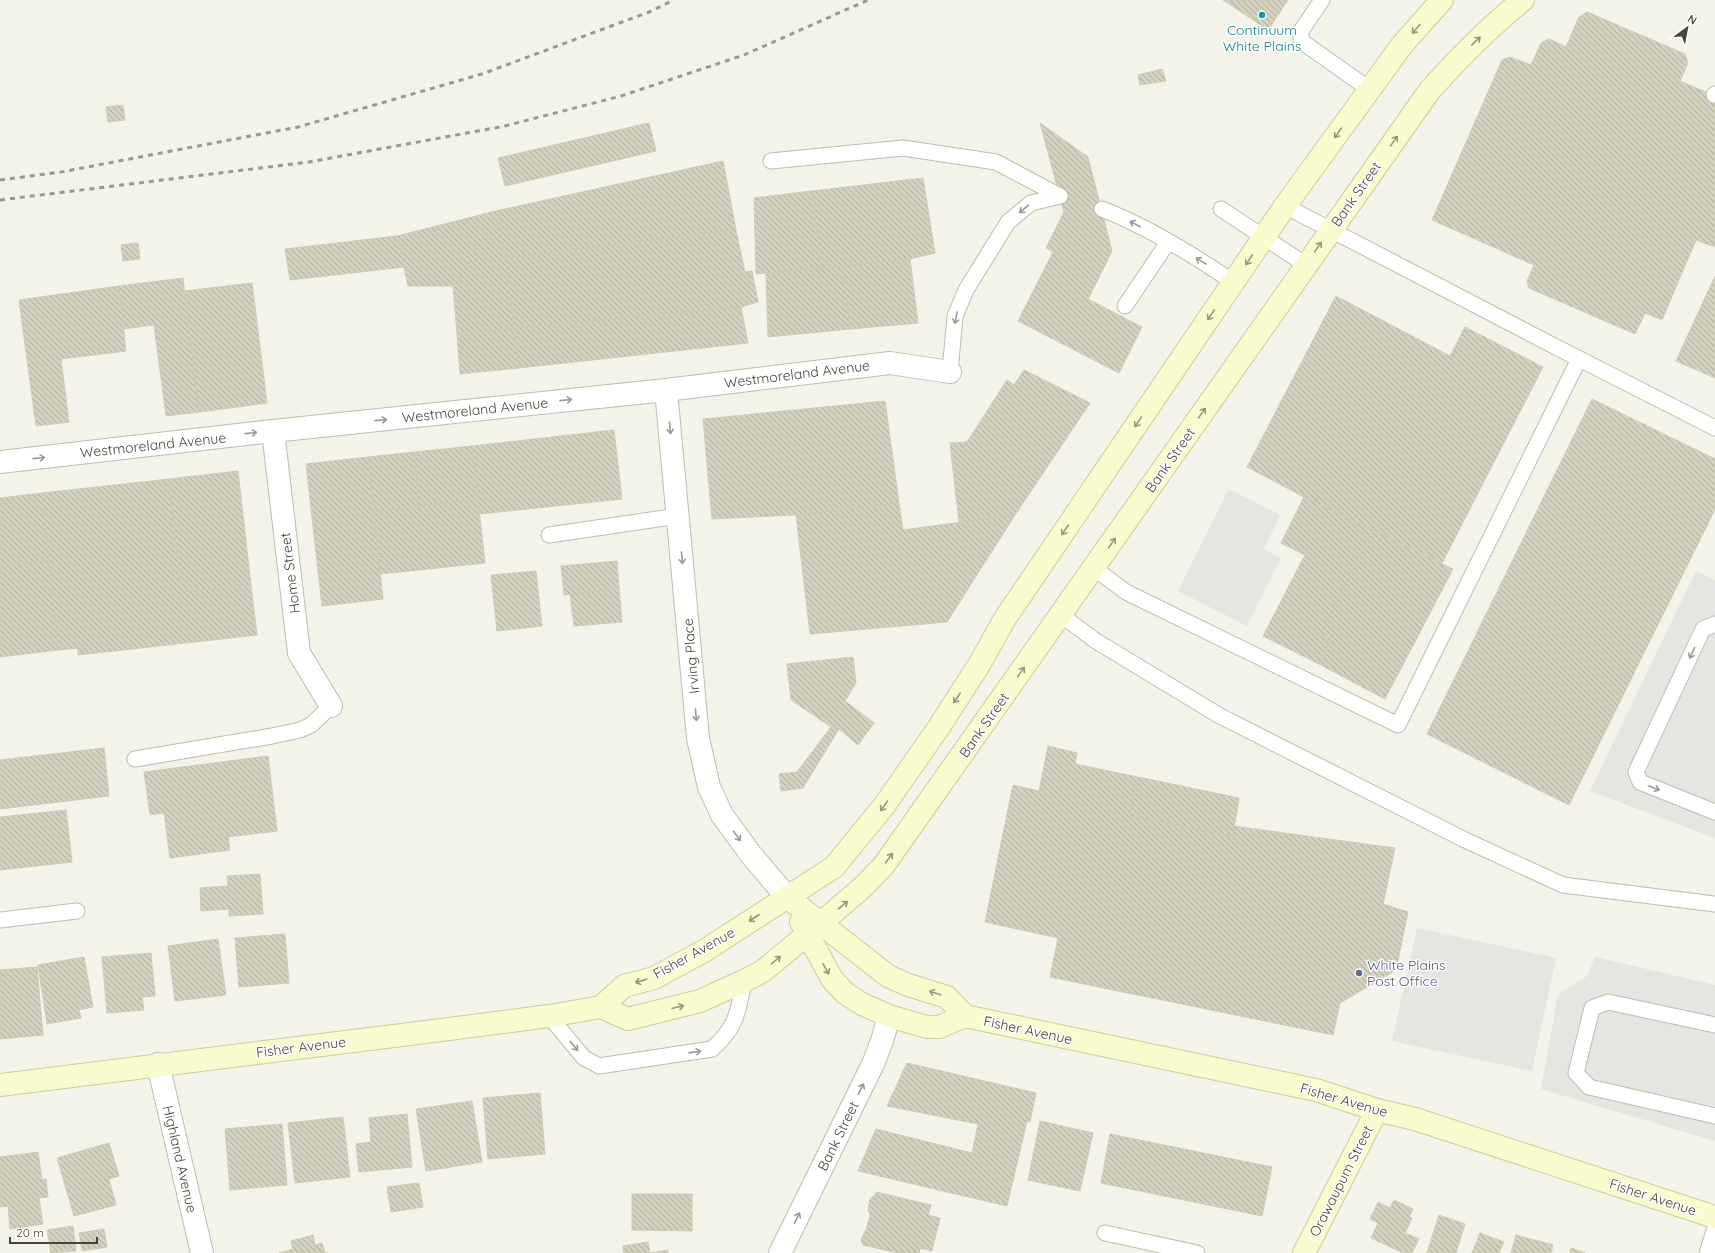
<svg xmlns="http://www.w3.org/2000/svg" width="1715" height="1253" font-family="Quicksand,sans-serif">
<style>
.parking{fill:#e5e5e1}
.building{fill:url(#building-back-hatch);stroke:#cecbb4}
.lines{fill:none;stroke-linecap:round;stroke-linejoin:round}
.lane-casing{stroke:#bebdad;stroke-width:17}
.street-casing{stroke:#bebdad;stroke-width:24}
.secondary-casing{stroke:#cccc9b;stroke-width:24}
.lane{stroke:#fff;stroke-width:15}
.street{stroke:#fff;stroke-width:22}
.secondary{stroke:#f9facd;stroke-width:22}
.rail{stroke:#989898;stroke-width:3;stroke-dasharray:5 5;stroke-linecap:butt}
.oneway{stroke:#97967b}
.oneway2{stroke:#9a9992}
.culture-dot{fill:#0f9aa8;stroke:#fff;stroke-width:1.5}
.service-dot{fill:#5c6f8a;stroke:#fff;stroke-width:1.5}
.labels{text-anchor:middle;stroke-width:3;stroke-linejoin:round;paint-order:stroke}
.culture-label{font-size:14px;fill:#0d838f;stroke:#fff}
.street-label{font-size:14px;fill:#474538;stroke:#fff}
.service-label{font-size:14px;fill:#4e5e75;stroke:#fff;text-anchor:start}
</style>
<defs>
<pattern id="building-back-hatch" width="6" height="6" patternUnits="userSpaceOnUse"><rect width="6" height="6" fill="#d4d1c0"/><path d="M-1 5l2 2M0 0l6 6M5-1l2 2" fill="none" stroke="#aeab9d"/></pattern>
</defs>
<rect width="100%" height="100%" fill="#f3f3ea"/>
<g class="parking">
<path d="M 1229,489 L 1280,515 L 1264,549 L 1281,558 L 1247,626 L 1178,591 Z"/>
<path d="M 1696,571 L 1715,580 L 1715,838 L 1590,791 Z"/>
<path d="M 1417,928 L 1556,958 L 1532,1071 L 1392,1041 Z"/>
<path d="M 1595,957 L 1715,985 L 1715,1141 L 1541,1089 L 1558,994 L 1587,976 Z"/>
</g>
<g class="building">
<path d="M 1223,0 L 1288,0 L 1268,30 Z"/>
<path d="M 1587,12 L 1685,54 L 1688,63 L 1680,81 L 1715,96 L 1715,247 L 1696,240 L 1662,320 L 1645,313 L 1635,334 L 1529,288 L 1527,281 L 1534,265 L 1432,220 L 1502,60 L 1510,57 L 1531,65 L 1541,43 L 1549,39 L 1566,47 L 1579,17 Z"/>
<path d="M 1162,69 L 1166,81 L 1140,85 L 1138,75 Z"/>
<path d="M 123,105 L 125,120 L 108,122 L 106,107 Z"/>
<path d="M 649,123 L 656,151 L 505,186 L 498,158 Z"/>
<path d="M 1040,123 L 1088,157 L 1112,251 L 1088,299 L 1142,327 L 1119,373 L 1018,321 L 1053,252 L 1046,248 L 1064,212 Z"/>
<path d="M 723,161 L 736,230 L 505,259 L 500,221 L 496,211 Z"/>
<path d="M 923,178 L 935,253 L 910,259 L 821,268 L 812,191 Z"/>
<path d="M 812,191 L 821,268 L 756,274 L 754,198 Z"/>
<path d="M 496,211 L 500,221 L 453,286 L 408,286 L 397,236 Z"/>
<path d="M 500,221 L 514,328 L 457,334 L 453,286 Z"/>
<path d="M 736,230 L 745,272 L 752,271 L 758,302 L 741,307 L 514,328 L 505,259 Z"/>
<path d="M 397,236 L 404,267 L 290,280 L 285,249 Z"/>
<path d="M 138,243 L 140,259 L 123,261 L 121,245 Z"/>
<path d="M 910,259 L 918,323 L 850,329 L 842,266 Z"/>
<path d="M 842,266 L 850,329 L 768,337 L 766,274 Z"/>
<path d="M 1715,276 L 1715,378 L 1676,361 Z"/>
<path d="M 183,278 L 199,412 L 166,416 L 154,325 L 123,329 L 119,286 Z"/>
<path d="M 252,283 L 267,403 L 199,412 L 185,291 Z"/>
<path d="M 119,286 L 126,351 L 61,359 L 69,422 L 36,426 L 19,300 Z"/>
<path d="M 1336,296 L 1450,356 L 1465,327 L 1543,367 L 1442,563 L 1304,497 L 1247,467 Z"/>
<path d="M 741,307 L 748,343 L 519,368 L 514,328 Z"/>
<path d="M 514,328 L 519,368 L 460,374 L 457,334 Z"/>
<path d="M 1024,370 L 1090,403 L 1015,515 L 959,522 L 950,443 L 967,442 L 1007,380 L 1014,385 Z"/>
<path d="M 1592,399 L 1715,459 L 1715,509 L 1569,805 L 1427,734 Z"/>
<path d="M 885,401 L 899,503 L 796,515 L 712,519 L 703,419 Z"/>
<path d="M 614,430 L 622,499 L 480,514 L 472,446 Z"/>
<path d="M 472,446 L 478,499 L 418,507 L 415,452 Z"/>
<path d="M 415,452 L 418,507 L 374,512 L 368,457 Z"/>
<path d="M 368,457 L 383,599 L 322,606 L 306,464 Z"/>
<path d="M 238,471 L 251,585 L 181,592 L 169,479 Z"/>
<path d="M 169,479 L 181,592 L 251,585 L 257,635 L 78,655 L 78,648 L 58,650 L 42,493 Z"/>
<path d="M 42,493 L 49,560 L 0,565 L 0,498 Z"/>
<path d="M 1304,497 L 1372,530 L 1320,633 L 1331,639 L 1319,664 L 1263,636 L 1305,555 L 1281,543 Z"/>
<path d="M 478,499 L 485,563 L 380,574 L 374,512 Z"/>
<path d="M 899,503 L 903,530 L 1015,515 L 947,622 L 810,634 L 796,515 Z"/>
<path d="M 1372,530 L 1453,569 L 1385,699 L 1319,664 L 1331,639 L 1320,633 Z"/>
<path d="M 49,560 L 58,650 L 0,657 L 0,565 Z"/>
<path d="M 617,561 L 619,588 L 564,595 L 561,566 Z"/>
<path d="M 536,571 L 542,626 L 497,631 L 491,575 Z"/>
<path d="M 619,588 L 622,622 L 574,626 L 570,594 Z"/>
<path d="M 853,657 L 856,683 L 845,701 L 874,723 L 858,745 L 839,729 L 803,788 L 781,791 L 779,774 L 797,772 L 831,727 L 791,700 L 787,664 Z"/>
<path d="M 1048,746 L 1077,753 L 1075,764 L 1138,777 L 1130,816 L 1233,836 L 1233,826 L 1395,848 L 1383,904 L 1408,912 L 1396,970 L 1340,1003 L 1333,1035 L 1050,977 L 1058,938 L 985,922 L 1013,785 L 1039,791 Z"/>
<path d="M 104,748 L 109,796 L 0,809 L 0,760 Z"/>
<path d="M 268,756 L 277,831 L 228,837 L 230,850 L 170,858 L 164,813 L 150,815 L 144,772 Z"/>
<path d="M 1138,777 L 1239,798 L 1233,836 L 1130,816 Z"/>
<path d="M 66,810 L 72,862 L 0,870 L 0,817 Z"/>
<path d="M 260,874 L 263,914 L 229,916 L 229,909 L 201,911 L 200,888 L 228,886 L 227,876 Z"/>
<path d="M 285,934 L 289,983 L 239,987 L 235,938 Z"/>
<path d="M 218,939 L 226,995 L 175,1001 L 168,946 Z"/>
<path d="M 151,953 L 155,996 L 142,997 L 144,1010 L 107,1013 L 102,957 Z"/>
<path d="M 84,957 L 93,1007 L 79,1010 L 81,1018 L 47,1024 L 38,965 Z"/>
<path d="M 37,967 L 43,1035 L 0,1039 L 0,970 Z"/>
<path d="M 907,1063 L 1036,1093 L 1030,1122 L 1027,1121 L 1007,1206 L 858,1171 L 876,1129 L 972,1153 L 978,1124 L 887,1106 Z"/>
<path d="M 540,1093 L 545,1154 L 488,1159 L 483,1098 Z"/>
<path d="M 472,1101 L 482,1162 L 426,1171 L 416,1109 Z"/>
<path d="M 407,1114 L 412,1167 L 359,1172 L 356,1144 L 371,1142 L 369,1118 Z"/>
<path d="M 343,1117 L 350,1177 L 295,1183 L 288,1123 Z"/>
<path d="M 1040,1121 L 1093,1133 L 1080,1191 L 1028,1180 Z"/>
<path d="M 282,1124 L 287,1185 L 230,1190 L 225,1129 Z"/>
<path d="M 1110,1134 L 1272,1167 L 1262,1216 L 1101,1183 Z"/>
<path d="M 109,1143 L 119,1176 L 109,1179 L 116,1205 L 74,1216 L 57,1158 Z"/>
<path d="M 38,1152 L 42,1180 L 46,1179 L 48,1197 L 39,1198 L 43,1224 L 10,1229 L 8,1206 L 0,1207 L 0,1157 Z"/>
<path d="M 419,1183 L 423,1207 L 391,1212 L 387,1187 Z"/>
<path d="M 876,1192 L 931,1205 L 928,1215 L 940,1218 L 932,1251 L 920,1248 L 919,1253 L 898,1253 L 863,1245 L 861,1240 L 867,1227 L 870,1215 L 868,1209 L 870,1199 L 875,1195 Z"/>
<path d="M 632,1194 L 692,1194 L 692,1231 L 632,1230 Z"/>
<path d="M 1394,1200 L 1413,1209 L 1409,1217 L 1412,1218 L 1405,1233 L 1419,1239 L 1412,1253 L 1403,1253 L 1371,1238 L 1378,1223 L 1370,1219 L 1378,1202 L 1390,1208 Z"/>
<path d="M 1439,1215 L 1465,1224 L 1456,1253 L 1427,1253 Z"/>
<path d="M 73,1226 L 76,1251 L 51,1253 L 47,1230 Z"/>
<path d="M 104,1229 L 107,1247 L 82,1251 L 79,1233 Z"/>
<path d="M 1480,1233 L 1504,1242 L 1499,1253 L 1472,1253 Z"/>
<path d="M 313,1235 L 315,1245 L 322,1243 L 325,1253 L 328,1253 L 279,1253 L 293,1249 L 291,1241 Z"/>
<path d="M 1516,1235 L 1553,1245 L 1551,1253 L 1511,1253 Z"/>
<path d="M 648,1242 L 650,1253 L 668,1250 L 668,1253 L 624,1253 L 623,1246 Z"/>
<path d="M 1571,1248 L 1585,1253 L 1570,1253 Z"/>
</g>
<g class="lines">
<g class="lane-casing">
<g id="lane">
<path d="M 1322,0 L 1301,31 L 1301,41 L 1369,89"/>
<path d="M 1714,95 L 1715,94"/>
<path d="M 771,161 L 903,148 L 996,162 L 1060,196"/>
<path d="M 1285,206 L 1556,347 L 1715,428"/>
<path d="M 1102,209 C 1148,227 1192,254 1233,282"/>
<path d="M 1221,209 L 1306,265"/>
<path d="M 1125,306 L 1168,242"/>
<path d="M 950,372 L 955,316 L 966,290 L 1008,222 L 1031,203 L 1060,196"/>
<path d="M 549,535 L 678,516"/>
<path d="M 1094,568 L 1126,592 L 1398,725 L 1579,359"/>
<path d="M 1061,615 L 1096,641 L 1220,716 L 1465,840 L 1563,885 L 1715,904"/>
<path d="M 1715,624 L 1703,629 L 1636,772 L 1640,782 L 1715,812"/>
<path d="M 135,759 L 272,736 L 300,730 L 311,725 L 331,706"/>
<path d="M 0,920 L 77,911"/>
<path d="M 549,1016 L 584,1058 L 599,1066 L 712,1049 C 737,1027 738,1012 744,981"/>
<path d="M 1715,1025 L 1608,1002 L 1592,1008 L 1576,1073 L 1589,1087 L 1715,1116"/>
<path d="M 1105,1233 L 1197,1253"/>
<path d="M 1707,1253 L 1715,1228"/>
</g>
</g>
<g class="street-casing">
<g id="street">
<path d="M 666,390 L 698,738 L 709,787 L 722,815 L 752,856 L 787,897"/>
<path d="M 273,431 L 299,653 L 331,706"/>
<path d="M 0,462 L 273,431 L 666,390 L 890,363 L 950,372"/>
<path d="M 158,1064 L 202,1253"/>
<path d="M 780,1253 L 873,1064 L 882,1041 L 889,1016"/>
</g>
</g>
<g class="secondary-casing">
<g id="secondary">
<path d="M 787,897 L 888,976 L 908,985 L 947,997 L 965,1016 L 1316,1090 L 1377,1110 L 1415,1119 L 1715,1217"/>
<path d="M 801,922 L 832,979 L 845,993 L 862,1004 L 889,1016 L 927,1027 L 939,1027 L 965,1016"/>
<path d="M 601,1007 L 628,1019 L 700,1001 L 744,981 L 763,971 L 821,923 L 863,887 L 884,865 L 1430,90 C 1459,58 1489,27 1523,0"/>
<path d="M 0,1085 L 402,1035 L 549,1016 L 601,1007 L 624,986 L 654,978 L 704,951 L 834,867 L 884,806 L 939,727 L 979,665 L 1004,620 L 1285,206 L 1402,45 L 1442,0"/>
<path d="M 1304,1253 L 1377,1110"/>
</g>
</g>
<use href="#lane" class="lane"/>
<use href="#street" class="street"/>
<use href="#secondary" class="secondary"/>
<g class="rail">
<path d="M 0,180 L 61,172 L 298,127 L 482,74 L 649,12 L 674,0"/>
<path d="M 0,200 L 309,162 L 505,126 L 621,96 L 744,55 L 868,0"/>
</g>
</g>
<defs><path id="oneway-shaft" d="M-6 0H5M1.5-3L5.5 0L1.5 3" fill="none" stroke-width="1.6" stroke-linecap="round" stroke-linejoin="round"/></defs>
<g class="oneway">
<use href="#oneway-shaft" transform="translate(1416 29) rotate(131)"/>
<use href="#oneway-shaft" transform="translate(1476 41) rotate(-44)"/>
<use href="#oneway-shaft" transform="translate(1338 133) rotate(125)"/>
<use href="#oneway-shaft" transform="translate(1394 141) rotate(-55)"/>
<use href="#oneway-shaft" transform="translate(1318 247) rotate(-55)"/>
<use href="#oneway-shaft" transform="translate(1249 260) rotate(124)"/>
<use href="#oneway-shaft" transform="translate(1211 315) rotate(124)"/>
<use href="#oneway-shaft" transform="translate(1202 413) rotate(-55)"/>
<use href="#oneway-shaft" transform="translate(1138 422) rotate(124)"/>
<use href="#oneway-shaft" transform="translate(1065 530) rotate(124)"/>
<use href="#oneway-shaft" transform="translate(1112 543) rotate(-55)"/>
<use href="#oneway-shaft" transform="translate(1021 672) rotate(-55)"/>
<use href="#oneway-shaft" transform="translate(957 698) rotate(123)"/>
<use href="#oneway-shaft" transform="translate(884 806) rotate(126)"/>
<use href="#oneway-shaft" transform="translate(889 858) rotate(-54)"/>
<use href="#oneway-shaft" transform="translate(843 905) rotate(-40)"/>
<use href="#oneway-shaft" transform="translate(754 918) rotate(147)"/>
<use href="#oneway-shaft" transform="translate(776 960) rotate(-40)"/>
<use href="#oneway-shaft" transform="translate(826 969) rotate(60)"/>
<use href="#oneway-shaft" transform="translate(641 981) rotate(164)"/>
<use href="#oneway-shaft" transform="translate(935 993) rotate(-162)"/>
<use href="#oneway-shaft" transform="translate(678 1007) rotate(-14)"/>
</g>
<g class="oneway2">
<use href="#oneway-shaft" transform="translate(1024 209) rotate(140)"/>
<use href="#oneway-shaft" transform="translate(1135 224) rotate(-152)"/>
<use href="#oneway-shaft" transform="translate(1201 261) rotate(-149)"/>
<use href="#oneway-shaft" transform="translate(956 318) rotate(103)"/>
<use href="#oneway-shaft" transform="translate(566 400) rotate(-6)"/>
<use href="#oneway-shaft" transform="translate(381 420) rotate(-6)"/>
<use href="#oneway-shaft" transform="translate(670 428) rotate(85)"/>
<use href="#oneway-shaft" transform="translate(251 433) rotate(-6)"/>
<use href="#oneway-shaft" transform="translate(39 458) rotate(-6)"/>
<use href="#oneway-shaft" transform="translate(682 558) rotate(85)"/>
<use href="#oneway-shaft" transform="translate(1692 653) rotate(115)"/>
<use href="#oneway-shaft" transform="translate(696 715) rotate(85)"/>
<use href="#oneway-shaft" transform="translate(1654 788) rotate(22)"/>
<use href="#oneway-shaft" transform="translate(737 836) rotate(53)"/>
<use href="#oneway-shaft" transform="translate(574 1046) rotate(50)"/>
<use href="#oneway-shaft" transform="translate(695 1052) rotate(-8)"/>
<use href="#oneway-shaft" transform="translate(861 1089) rotate(-64)"/>
<use href="#oneway-shaft" transform="translate(797 1218) rotate(-64)"/>
</g>
<circle class="culture-dot" cx="1262" cy="15" r="4"/>
<circle class="service-dot" cx="1359" cy="973" r="4"/>
<g class="labels">
<g class="culture-label">
<text x="1262" y="35">Continuum<tspan x="1262" dy="16">White Plains</tspan></text>
</g>
<g class="street-label">
<text transform="translate(1356 194) rotate(-55)" y="5">Bank Street</text>
<text transform="translate(797 374) rotate(-7)" y="5">Westmoreland Avenue</text>
<text transform="translate(475 410) rotate(-6)" y="5">Westmoreland Avenue</text>
<text transform="translate(153 445) rotate(-6)" y="5">Westmoreland Avenue</text>
<text transform="translate(1170 460) rotate(-55)" y="5">Bank Street</text>
<text transform="translate(290 573) rotate(-97)" y="5">Home Street</text>
<text transform="translate(691 656) rotate(-95)" y="5">Irving Place</text>
<text transform="translate(984 725) rotate(-55)" y="5">Bank Street</text>
<text transform="translate(694 953) rotate(-29)" y="5">Fisher Avenue</text>
<text transform="translate(1028 1030) rotate(12)" y="5">Fisher Avenue</text>
<text transform="translate(301 1047) rotate(-7)" y="5">Fisher Avenue</text>
<text transform="translate(1344 1100) rotate(16)" y="5">Fisher Avenue</text>
<text transform="translate(838 1136) rotate(-64)" y="5">Bank Street</text>
<text transform="translate(180 1159) rotate(77)" y="5">Highland Avenue</text>
<text transform="translate(1341 1181) rotate(-63)" y="5">Orawaupum Street</text>
<text transform="translate(1653 1197) rotate(18)" y="5">Fisher Avenue</text>
</g>
<g class="service-label">
<text x="1367" y="970">White Plains<tspan x="1367" dy="16">Post Office</tspan></text>
</g>
</g>
<g transform="translate(1687 28) rotate(32)" stroke="#ffffff" stroke-width="3" paint-order="stroke">
<path d="M0-3L7 15L0 10L-7 15Z" fill="#474538"/>
<text y="-6" font-size="11" font-weight="bold" text-anchor="middle" fill="#474538">N</text>
</g>
<path d="M10 1237v6h87v-6" fill="none" stroke="#474538" stroke-width="2"/>
<text x="16" y="1237" font-size="12" fill="#474538" stroke="#ffffff" stroke-width="3" paint-order="stroke">20 m</text>
</svg>
